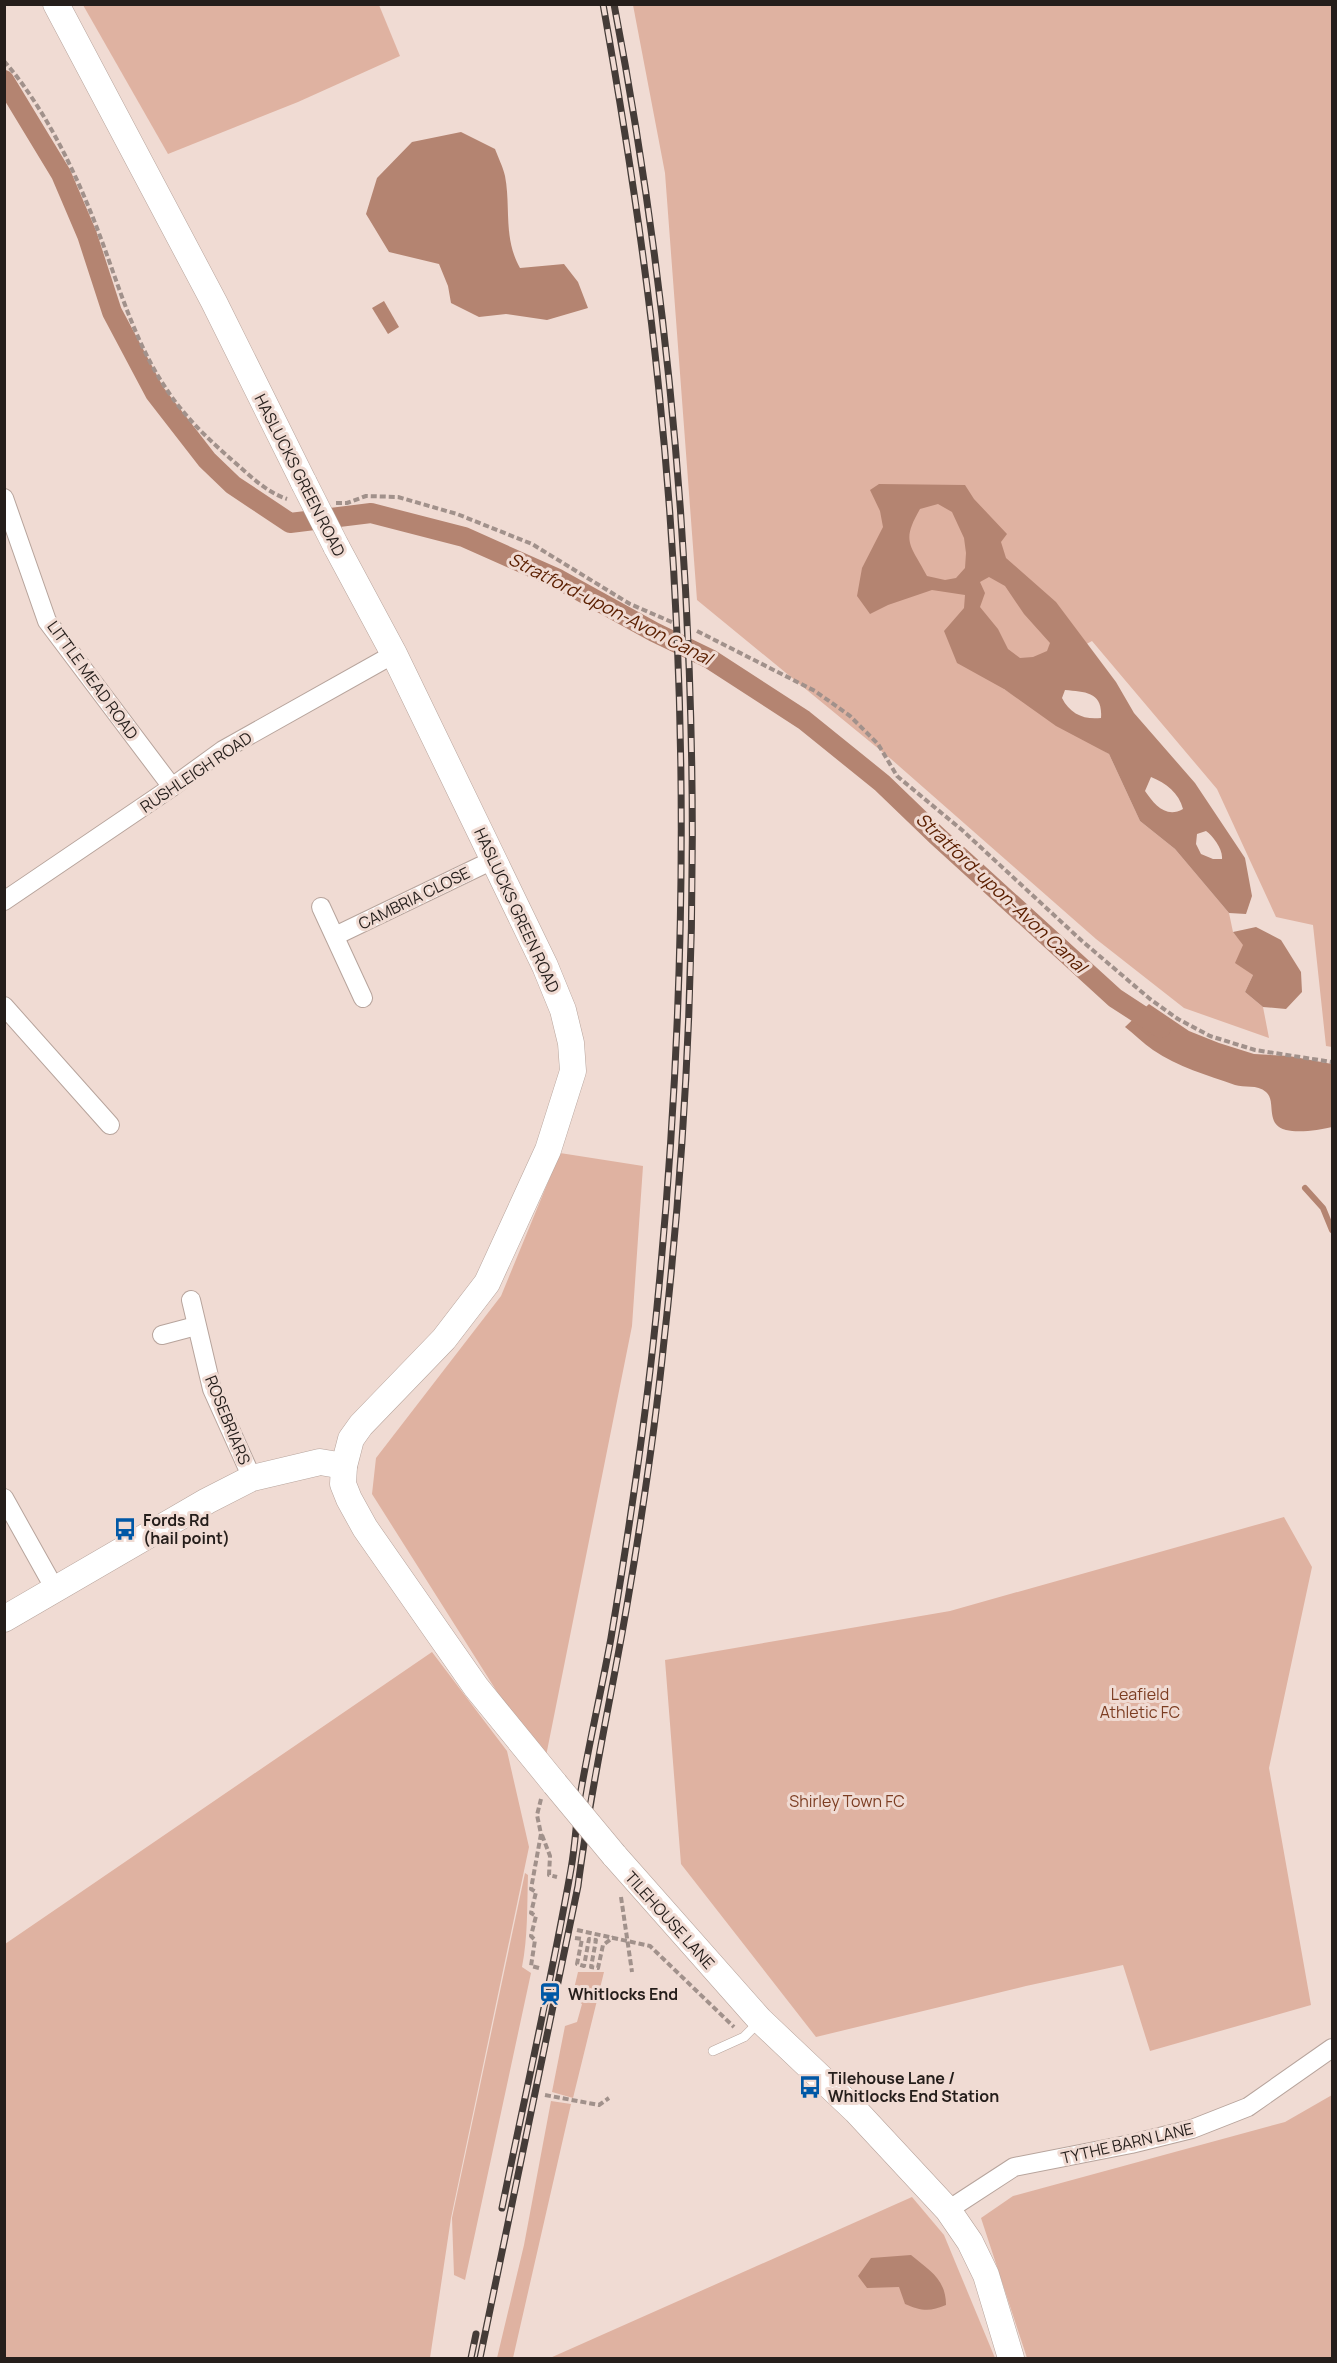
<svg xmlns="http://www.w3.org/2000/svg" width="1337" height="2363" font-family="Manrope,sans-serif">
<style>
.green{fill:#dfb2a1}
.water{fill:#b48471;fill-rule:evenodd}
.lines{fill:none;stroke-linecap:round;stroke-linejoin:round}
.stream{stroke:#b48471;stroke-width:6}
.canal{stroke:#b48471;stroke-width:20}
.lane-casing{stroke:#b7a49c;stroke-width:10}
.street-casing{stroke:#b7a49c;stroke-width:20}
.secondary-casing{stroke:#b7a49c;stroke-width:27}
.path{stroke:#a1918b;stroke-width:4;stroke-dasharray:6 3;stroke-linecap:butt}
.lane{stroke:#fff;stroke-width:9}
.street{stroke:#fff;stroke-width:18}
.secondary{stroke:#fff;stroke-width:26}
.rail-casing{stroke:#453c38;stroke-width:7}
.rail{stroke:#f0dbd3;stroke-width:4.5;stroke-dasharray:14;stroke-linecap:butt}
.secondary-bridge-casing{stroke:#b7a49c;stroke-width:27;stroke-linecap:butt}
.secondary-bridge{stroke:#fff;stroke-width:26}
.labels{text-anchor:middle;stroke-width:6;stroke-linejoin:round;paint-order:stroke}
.street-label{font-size:16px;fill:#251e1b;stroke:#f0dbd3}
.poi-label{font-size:16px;font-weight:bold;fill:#251e1b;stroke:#f0dbd3;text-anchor:start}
.park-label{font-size:16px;fill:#7c3d22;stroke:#f0dbd3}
.water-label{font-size:18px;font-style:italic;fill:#5c2002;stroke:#f0dbd3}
</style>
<rect width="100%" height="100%" fill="#f0dbd3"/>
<g class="green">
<path d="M 83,5 L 379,5 L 400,56 L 298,102 L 168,154 Z"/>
<path d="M 633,5 L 1332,5 L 1332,1047 L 1326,1046 L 1313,925 L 1276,917 L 1217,789 L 1092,641 L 1004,689 L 1109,754 L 1140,821 L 1175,849 L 1229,913 L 1233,932 L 1244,945 L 1253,975 L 1245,992 L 1263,1007 L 1269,1038 L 1184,1008 L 1096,939 L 891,759 L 697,600 L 665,173 Z"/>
<path d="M 560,1153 L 643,1166 L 632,1326 L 546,1756 L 501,1698 L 372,1494 L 376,1458 L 501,1296 Z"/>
<path d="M 1284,1517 L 1312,1567 L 1269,1768 L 1311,2005 L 1150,2051 L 1123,1965 L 1026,1986 L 816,2037 L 681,1864 L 665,1660 L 950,1611 Z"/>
<path d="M 432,1652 L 507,1751 L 529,1847 L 451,2218 L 430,2358 L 5,2358 L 5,1944 Z"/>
<path d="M 525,1873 L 528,1875 C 527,1906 528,1937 522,1967 L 531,1973 L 465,2280 L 454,2275 L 452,2218 Z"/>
<path d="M 578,1972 L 604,1972 L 573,2098 L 552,2092 L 565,2026 L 577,2022 L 582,2004 L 572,1997 Z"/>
<path d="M 1332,2095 L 1332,2358 L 1027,2358 L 981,2218 L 1013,2196 L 1285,2122 Z"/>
<path d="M 551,2101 L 571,2104 L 513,2358 L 497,2358 L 524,2245 Z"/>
<path d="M 912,2197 L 944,2235 L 995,2358 L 550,2358 Z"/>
</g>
<g class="water">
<path d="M 461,132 L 495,149 C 498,157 503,167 505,176 C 511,207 503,238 520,268 L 564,264 L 578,282 L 588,308 L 547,320 L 506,314 L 479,317 L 451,303 L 448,286 L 439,264 L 389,252 L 366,214 L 377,178 L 412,142 Z"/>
<path d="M 384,301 L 399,327 L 388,334 L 372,308 Z"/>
<path d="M 879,484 L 965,485 L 974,499 L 1007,534 L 1001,542 L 1006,558 L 1056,602 L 1116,682 L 1134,713 L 1195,783 L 1245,858 L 1252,896 L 1246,914 L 1229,913 L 1175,849 L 1140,821 L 1109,754 L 1056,726 L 1004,689 L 957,663 L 944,631 L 964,608 L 965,595 L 932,590 L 888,605 L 870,614 L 857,596 L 862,568 L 883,527 L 880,511 L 870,490 ZM 938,504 L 952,512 L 964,538 L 966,553 L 965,568 L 956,578 L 945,580 L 927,576 C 910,544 901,542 920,509 ZM 989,577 L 1005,586 L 1024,614 L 1050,643 L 1047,651 L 1033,657 L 1020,658 L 1008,649 L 998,629 L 980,607 L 985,593 L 980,582 ZM 1065,690 C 1086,692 1103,692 1101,718 C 1084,720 1070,714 1062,698 ZM 1151,777 C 1166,783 1179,793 1183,809 C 1166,819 1154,804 1145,791 ZM 1206,831 C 1213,836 1223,849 1222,859 L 1213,859 L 1201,854 L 1196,844 L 1197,834 Z"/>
<path d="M 1256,927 L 1281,940 L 1301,972 L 1302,992 L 1286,1009 L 1263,1007 L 1245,992 L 1253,975 L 1235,963 L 1243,945 L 1233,932 Z"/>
<path d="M 1149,1004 L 1189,1031 L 1219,1043 L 1254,1054 L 1289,1056 L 1332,1064 L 1332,1127 C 1320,1130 1299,1133 1286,1130 C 1264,1124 1277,1101 1266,1092 C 1257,1084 1244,1088 1235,1085 C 1207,1075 1178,1067 1153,1050 C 1143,1043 1134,1034 1125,1027 Z"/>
<path d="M 911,2255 C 929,2270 946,2279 946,2305 C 930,2312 921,2311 905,2304 L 899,2287 L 867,2288 L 858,2276 L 871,2258 Z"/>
</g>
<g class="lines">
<path class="stream" d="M 1305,1188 L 1323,1208 L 1332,1230"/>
<path class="canal" d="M 4,80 L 61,174 L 87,235 L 112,312 L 155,393 L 207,460 L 233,485 L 290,523 L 371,513 L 464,537 L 558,579 L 654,632 L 710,659 L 804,720 L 882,783 L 936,835 L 1115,998 L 1161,1028"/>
<g class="lane-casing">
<path id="lane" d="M 713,2051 L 744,2037 L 759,2022"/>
</g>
<g class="street-casing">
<g id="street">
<path d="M 4,498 L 47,621 L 172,787"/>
<path d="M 4,901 L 172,787 L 223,750 L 394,654"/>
<path d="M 321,907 L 363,998"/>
<path d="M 335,936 L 493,860"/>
<path d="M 4,1006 L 110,1125"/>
<path d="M 191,1300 L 212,1389 L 252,1478"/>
<path d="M 162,1335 L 196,1326"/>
<path d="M 4,1498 L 56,1591"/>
<path d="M 948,2210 L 1014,2167 L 1131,2144 L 1192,2129 L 1248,2107 L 1332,2048"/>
</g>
</g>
<g class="secondary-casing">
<g id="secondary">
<path d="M 56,4 L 214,302 L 304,483"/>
<path d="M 336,546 L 394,654 L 545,966 L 563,1010 L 571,1043 L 573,1071 L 548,1150 L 487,1283 L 444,1339 L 361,1425 L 351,1439 L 344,1466 L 343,1484 L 349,1499 L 365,1528 L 476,1687 L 555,1784"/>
<path d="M 4,1619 L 207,1501 L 252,1478 L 320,1462 L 344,1466"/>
<path d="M 614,1855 L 760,2020 L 856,2111 L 948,2210 L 970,2242 L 986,2275 L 1011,2358"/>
</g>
</g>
<g class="path">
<path d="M 4,61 C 46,109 78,177 100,236 C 120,289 135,343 167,390 C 184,416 209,440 232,460 C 249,475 266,492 287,499"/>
<path d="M 336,503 L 347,503 L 366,496 L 398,497 L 457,514 L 532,544 L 630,604 L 674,623"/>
<path d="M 697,631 L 815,691 L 850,716 L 878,744 L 897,776 L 962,830 L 1082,941 L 1150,999 L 1178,1019 L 1210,1036 L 1255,1050 L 1332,1062"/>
<path d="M 542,1835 L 550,1856 L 549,1875 L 557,1877"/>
<path d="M 621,1897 L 632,1972"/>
<path d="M 577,1930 L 650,1946 L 734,2027"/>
<path d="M 575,1938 L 582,1939 L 577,1964 L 584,1966 L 589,1939 L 596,1940 L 591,1967 L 598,1968 L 603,1945 L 614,1937"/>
<path d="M 539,1968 L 531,1966 L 535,1940 L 531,1936 L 536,1916 L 531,1913 L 536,1892 L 531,1889 L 541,1834 L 537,1815 L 541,1799"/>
<path d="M 545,2095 L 599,2105 L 609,2098"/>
</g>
<use href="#lane" class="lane"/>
<use href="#street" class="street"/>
<use href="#secondary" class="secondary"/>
<g class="rail-casing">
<g id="rail">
<path d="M 502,2208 C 525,2095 551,1982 571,1869 C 575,1847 576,1824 579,1802 C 588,1747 601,1693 611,1638 C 629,1531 645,1424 656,1317 C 687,1010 691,698 659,391 C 646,262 626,133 603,4"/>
<path d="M 471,2358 L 476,2334"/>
<path d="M 480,2358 L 578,1886 C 590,1791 611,1699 627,1605 C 642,1517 655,1429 664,1341 C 714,897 698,443 614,4"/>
</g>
</g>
<use href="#rail" class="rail"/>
<g class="secondary-bridge-casing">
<g id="secondary-bridge">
<path d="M 304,483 L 336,546"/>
<path d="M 555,1784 L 614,1855"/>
</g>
</g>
<use href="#secondary-bridge" class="secondary-bridge"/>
</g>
<defs>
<g id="bus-bare" transform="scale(1.8)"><path d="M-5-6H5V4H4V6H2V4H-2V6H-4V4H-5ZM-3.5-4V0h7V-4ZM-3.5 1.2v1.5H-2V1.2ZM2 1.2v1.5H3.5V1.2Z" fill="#0058a6" stroke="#f0dbd3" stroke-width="2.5" paint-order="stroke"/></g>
<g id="station-bare" transform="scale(1.8)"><path d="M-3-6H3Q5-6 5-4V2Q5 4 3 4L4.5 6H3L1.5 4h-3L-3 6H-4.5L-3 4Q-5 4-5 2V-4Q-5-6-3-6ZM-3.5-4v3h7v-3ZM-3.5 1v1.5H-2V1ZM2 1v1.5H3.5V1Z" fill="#0058a6" stroke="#f0dbd3" stroke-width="2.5" paint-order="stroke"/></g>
</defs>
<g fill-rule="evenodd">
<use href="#bus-bare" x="125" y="1529"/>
<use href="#station-bare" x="550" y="1994"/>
<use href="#bus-bare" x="810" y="2087"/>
</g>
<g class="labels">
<g class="street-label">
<text transform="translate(300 475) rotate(63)" y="6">HASLUCKS GREEN ROAD</text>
<text transform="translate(93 680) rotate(54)" y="6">LITTLE MEAD ROAD</text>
<text transform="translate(196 772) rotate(-34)" y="6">RUSHLEIGH ROAD</text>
<text transform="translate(414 898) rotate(-26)" y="6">CAMBRIA CLOSE</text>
<text transform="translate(517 910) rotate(65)" y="6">HASLUCKS GREEN ROAD</text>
<text transform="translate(228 1420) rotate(68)" y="6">ROSEBRIARS</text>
<text transform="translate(670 1920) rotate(48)" y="6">TILEHOUSE LANE</text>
<text transform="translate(1127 2143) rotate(-13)" y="6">TYTHE BARN LANE</text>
</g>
<g class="poi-label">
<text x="143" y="1526">Fords Rd<tspan x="143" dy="18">(hail point)</tspan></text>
<text x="568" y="2000">Whitlocks End</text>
<text x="828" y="2084">Tilehouse Lane /<tspan x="828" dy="18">Whitlocks End Station</tspan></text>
</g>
<g class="park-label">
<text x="1140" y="1700">Leafield<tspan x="1140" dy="18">Athletic FC</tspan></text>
<text x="847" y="1807">Shirley Town FC</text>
</g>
<g class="water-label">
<text transform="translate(610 609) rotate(27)" y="6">Stratford-upon-Avon Canal</text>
<text transform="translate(1001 893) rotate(43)" y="6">Stratford-upon-Avon Canal</text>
</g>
</g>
<rect width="1337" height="2363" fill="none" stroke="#251e1b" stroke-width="12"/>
</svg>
